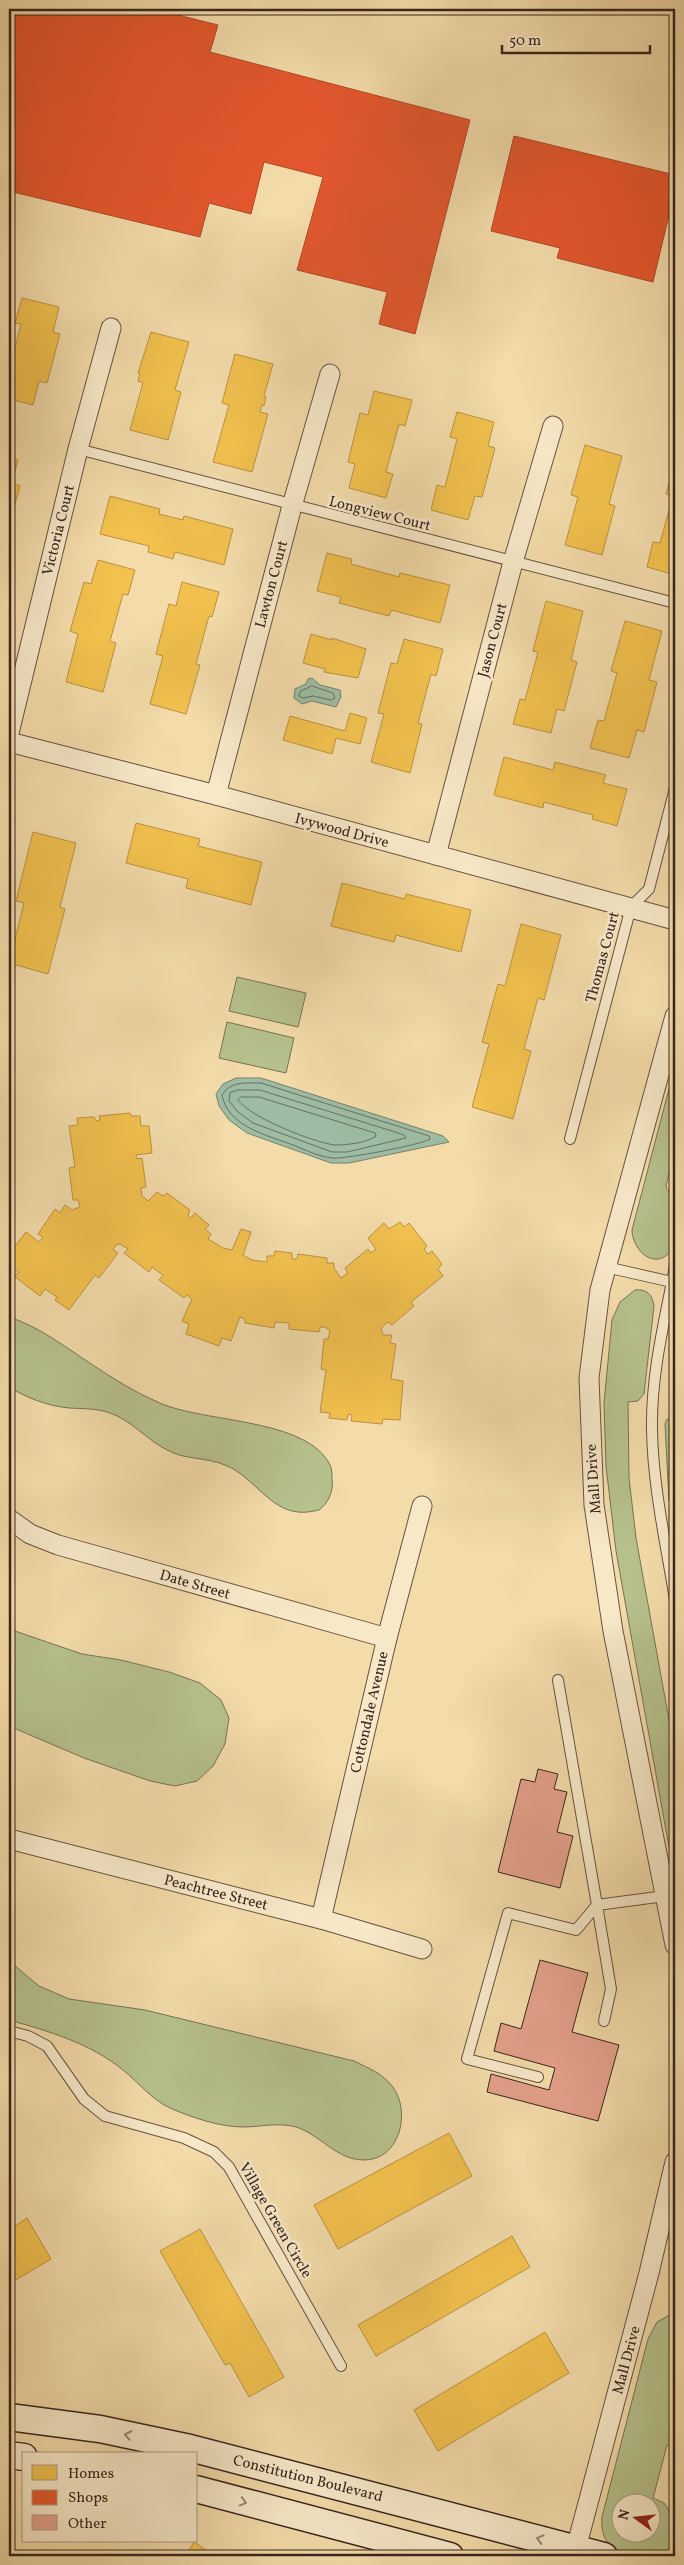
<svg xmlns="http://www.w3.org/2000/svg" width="684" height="2565" font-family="Vollkorn,serif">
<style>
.green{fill:#b6c18c;stroke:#777355;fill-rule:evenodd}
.water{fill:#9dbca3;stroke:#75806e}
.homes{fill:#f2c14e;stroke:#ba9240}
.shops{fill:#e4572e;stroke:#b04829}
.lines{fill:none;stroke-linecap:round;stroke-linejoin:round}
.shore{stroke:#6a7060;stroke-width:1}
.building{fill:#e4a08b;stroke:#38251e}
.lane-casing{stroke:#675241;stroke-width:12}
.street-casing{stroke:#675241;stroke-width:21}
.secondary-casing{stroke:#38251e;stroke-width:29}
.lane{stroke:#f7e8c8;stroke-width:10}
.street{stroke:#f7e8c8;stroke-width:19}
.secondary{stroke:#f7e8c8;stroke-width:26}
.oneway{stroke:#988673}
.labels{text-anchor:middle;stroke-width:5;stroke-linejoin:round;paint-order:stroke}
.street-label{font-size:15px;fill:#38251e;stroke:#f7e8c8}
</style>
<rect width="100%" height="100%" fill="#f3dbaa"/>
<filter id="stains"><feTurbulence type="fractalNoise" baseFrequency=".004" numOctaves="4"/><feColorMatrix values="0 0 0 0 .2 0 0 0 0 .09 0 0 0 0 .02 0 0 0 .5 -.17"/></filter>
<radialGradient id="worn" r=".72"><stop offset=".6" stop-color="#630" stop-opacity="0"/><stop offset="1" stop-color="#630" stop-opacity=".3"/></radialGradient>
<g class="green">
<path d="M 237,977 L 306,993 L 298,1027 L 229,1011 Z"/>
<path d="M 227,1022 L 294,1038 L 286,1073 L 219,1058 Z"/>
<path d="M 675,1066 L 675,1149 L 666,1186 C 667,1193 675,1196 675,1202 C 676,1213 679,1235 674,1245 C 661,1273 633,1255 632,1230 Z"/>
<path d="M 635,1290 C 647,1289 652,1294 654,1306 L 644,1394 L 638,1401 L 628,1402 L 629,1478 L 636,1538 L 675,1753 L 675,1864 L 670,1853 L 616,1551 L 606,1466 L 604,1403 L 612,1320 L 620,1302 Z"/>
<path d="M 9,1317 C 33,1325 51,1337 72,1351 C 100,1370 129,1390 160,1403 C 205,1423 307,1418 330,1465 C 332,1469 332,1475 332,1480 C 334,1490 328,1504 319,1510 C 316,1511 312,1511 308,1512 C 271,1516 256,1477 225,1465 C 206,1457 185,1460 167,1450 C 147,1440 131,1420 110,1413 C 96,1408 84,1409 69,1408 C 48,1406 27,1398 9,1387 Z"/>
<path d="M 667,1419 L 675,1421 L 675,1503 L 673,1505 L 669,1501 L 665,1424 Z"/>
<path d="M 9,1629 L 82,1654 L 121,1660 L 169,1672 L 200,1683 L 221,1700 L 229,1718 L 225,1744 L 213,1766 L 197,1781 L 175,1786 L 150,1781 L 84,1758 L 9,1726 Z"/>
<path d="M 9,1961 L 39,1986 L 69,1999 L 145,2010 L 354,2061 C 368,2068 382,2073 392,2086 C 412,2111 400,2161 363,2160 C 335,2159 321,2135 296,2127 C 280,2122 259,2127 243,2127 C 219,2127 191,2117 170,2108 C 151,2099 139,2083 123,2070 C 90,2043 48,2031 9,2020 Z"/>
<path d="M 675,2234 L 675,2277 C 665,2265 672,2248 675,2234 Z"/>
<path d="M 675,2312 L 675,2447 L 667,2445 L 653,2498 L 664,2503 L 673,2517 L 675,2556 C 644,2556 598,2562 602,2517 L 648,2339 L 657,2322 ZM 622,2502 L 652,2502 L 652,2532 L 622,2532 Z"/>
</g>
<g class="water">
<path d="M 312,678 L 320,685 L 340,690 L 341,697 L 336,707 L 312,701 L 302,704 L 294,698 L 295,689 L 306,684 L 308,679 Z"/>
<path d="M 236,1078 L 261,1078 L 443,1136 L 449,1142 L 349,1163 L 331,1163 L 247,1133 L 229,1120 L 219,1106 L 216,1094 L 223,1084 Z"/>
</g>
<g class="homes">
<path d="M 22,298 L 59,307 L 53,332 L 60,334 L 47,383 L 39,381 L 33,405 L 9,399 L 9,372 L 21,324 L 15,323 Z"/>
<path d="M 151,332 L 189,342 L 175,390 L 181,392 L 168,440 L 130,430 L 143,383 L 138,381 L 140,373 L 138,373 Z"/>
<path d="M 235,354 L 273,364 L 264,396 L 266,397 L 264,406 L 262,405 L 260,412 L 268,414 L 252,472 L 213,462 L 229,405 L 222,403 Z"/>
<path d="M 374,391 L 412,400 L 405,426 L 399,424 L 386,472 L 393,474 L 386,498 L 349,488 L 355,464 L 348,462 L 360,413 L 368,415 Z"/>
<path d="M 457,412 L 494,422 L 488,446 L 495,448 L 482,497 L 475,496 L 468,520 L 431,510 L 437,485 L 445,487 L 457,439 L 450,437 Z"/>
<path d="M 585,445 L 622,456 L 609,504 L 615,506 L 602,555 L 565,545 L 578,497 L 571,495 Z"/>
<path d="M 9,457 L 18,460 L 12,483 L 20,486 L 9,527 Z"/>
<path d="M 673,469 L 675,470 L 675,575 L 647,567 L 653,542 L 660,543 L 673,496 L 666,494 Z"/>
<path d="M 110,496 L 160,509 L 159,514 L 183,520 L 184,516 L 233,529 L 224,565 L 175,552 L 173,559 L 148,552 L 149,546 L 100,534 Z"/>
<path d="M 327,553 L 352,559 L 351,564 L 399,577 L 400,573 L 450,585 L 440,623 L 391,610 L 389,616 L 339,603 L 341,597 L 317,591 Z"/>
<path d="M 98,560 L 135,570 L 128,595 L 123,594 L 110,641 L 116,643 L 103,692 L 66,682 L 78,634 L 70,631 L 84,582 L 91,584 Z"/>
<path d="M 182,582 L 219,592 L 212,617 L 209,616 L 196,664 L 200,665 L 186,714 L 150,704 L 163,656 L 156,654 L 169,604 L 176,606 Z"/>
<path d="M 546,601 L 583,611 L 571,660 L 577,662 L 564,711 L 557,709 L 551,733 L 513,724 L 520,699 L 525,700 L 538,652 L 533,651 Z"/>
<path d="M 625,621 L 662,631 L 649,680 L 657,682 L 644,732 L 637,730 L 629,758 L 590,748 L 598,720 L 604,721 L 617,673 L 611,671 Z"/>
<path d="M 311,634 L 332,640 L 332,638 L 366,649 L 358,678 L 324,672 L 325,669 L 303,663 Z"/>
<path d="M 404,639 L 443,649 L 436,676 L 431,674 L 418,723 L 422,724 L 410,773 L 371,762 L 384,714 L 378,713 L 391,663 L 397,664 Z"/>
<path d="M 350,713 L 367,718 L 360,744 L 336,738 L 332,754 L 283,740 L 290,716 L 345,731 Z"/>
<path d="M 504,757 L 553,770 L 555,762 L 606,775 L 603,783 L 627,789 L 617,826 L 592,819 L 593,815 L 544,802 L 543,808 L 494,795 Z"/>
<path d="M 136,823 L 200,839 L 198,846 L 262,862 L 251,905 L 186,888 L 188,879 L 126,863 Z"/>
<path d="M 33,832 L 76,843 L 60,907 L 65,909 L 48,974 L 9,963 L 24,903 L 16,901 Z"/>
<path d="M 342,883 L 405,899 L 406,894 L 471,910 L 461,952 L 396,935 L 394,942 L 331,926 Z"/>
<path d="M 521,924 L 561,935 L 544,1000 L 538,998 L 524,1049 L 531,1051 L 513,1119 L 472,1107 L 489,1044 L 482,1042 L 498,984 L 505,986 Z"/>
<path d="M 130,1113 L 131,1116 L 140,1116 L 141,1126 L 149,1126 L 152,1153 L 136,1155 L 137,1159 L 142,1158 L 146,1187 L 141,1188 L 142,1196 L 148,1201 L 157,1192 L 163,1196 L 167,1193 L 190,1210 L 188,1215 L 191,1218 L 195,1213 L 209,1225 L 205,1229 L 211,1234 L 208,1239 L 223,1248 L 232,1250 L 241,1229 L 251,1232 L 243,1255 L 252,1260 L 267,1262 L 267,1256 L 274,1256 L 275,1251 L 292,1253 L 292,1259 L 297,1259 L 298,1254 L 327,1258 L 327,1263 L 334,1263 L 334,1268 L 341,1278 L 348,1273 L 345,1268 L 368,1249 L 371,1253 L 376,1249 L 368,1238 L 384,1223 L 389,1229 L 400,1222 L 404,1227 L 409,1223 L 427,1246 L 424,1249 L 428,1254 L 432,1251 L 442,1264 L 438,1269 L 443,1276 L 411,1302 L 414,1306 L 392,1325 L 388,1322 L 381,1328 L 383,1335 L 392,1335 L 390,1343 L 396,1344 L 391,1379 L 403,1381 L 400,1420 L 383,1419 L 382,1424 L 351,1421 L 352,1415 L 348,1414 L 347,1420 L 329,1418 L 330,1413 L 320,1412 L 326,1370 L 321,1369 L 324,1339 L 328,1339 L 330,1331 L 325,1327 L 320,1327 L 319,1332 L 289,1329 L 289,1323 L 275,1322 L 274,1328 L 245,1323 L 245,1319 L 240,1317 L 231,1341 L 222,1338 L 219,1346 L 186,1334 L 189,1324 L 182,1321 L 192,1299 L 187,1295 L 184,1298 L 159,1280 L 163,1275 L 152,1267 L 149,1272 L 124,1253 L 128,1249 L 120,1244 L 116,1245 L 113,1250 L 118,1253 L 99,1278 L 95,1275 L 69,1310 L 55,1300 L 57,1297 L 45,1289 L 40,1296 L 14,1276 L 19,1272 L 9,1266 L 9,1259 L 14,1252 L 12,1250 L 26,1232 L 39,1242 L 43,1237 L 38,1234 L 55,1209 L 60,1213 L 65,1205 L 72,1210 L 80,1207 L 78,1200 L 73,1200 L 69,1168 L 75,1167 L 69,1126 L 78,1125 L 77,1118 L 94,1117 L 96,1121 L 100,1120 L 99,1116 Z"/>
<path d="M 449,2133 L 472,2176 L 338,2249 L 314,2205 Z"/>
<path d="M 27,2218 L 51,2259 L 9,2284 L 9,2230 Z"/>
<path d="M 200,2229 L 284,2377 L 249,2397 L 230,2363 L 225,2365 L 160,2251 Z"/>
<path d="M 512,2236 L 530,2267 L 376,2356 L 358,2325 Z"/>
<path d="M 545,2332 L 569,2373 L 438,2451 L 414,2410 Z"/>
<path d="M 194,2542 L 215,2556 L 185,2556 Z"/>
<path d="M 9,2551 L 34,2556 L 9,2556 Z"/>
</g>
<g class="shops">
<path d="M 9,9 L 154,9 L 218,25 L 210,52 L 470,120 L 415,334 L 379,324 L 387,292 L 297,270 L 323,177 L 264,162 L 251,214 L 209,203 L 200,237 L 9,191 Z"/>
<path d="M 514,136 L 675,175 L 675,190 L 653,282 L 557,258 L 560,248 L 491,231 Z"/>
</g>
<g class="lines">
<g class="shore">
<path d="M 312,686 L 333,693 L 335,698 L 331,700 L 313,696 L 303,698 L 299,696 L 300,692 Z"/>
<path d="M 261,1083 L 429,1136 L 430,1139 C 421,1145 345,1159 333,1158 C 319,1157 306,1150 293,1145 C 267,1135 228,1127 222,1095 C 230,1081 246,1083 261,1083 Z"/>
<path d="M 238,1090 L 260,1090 L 392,1131 L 404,1135 L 406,1138 L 347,1152 L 332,1152 L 253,1123 L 238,1112 L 229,1101 L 230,1093 Z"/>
<path d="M 241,1097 L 259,1097 L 375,1133 L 376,1136 C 367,1143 347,1145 335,1145 C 315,1143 249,1117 238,1100 Z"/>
</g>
</g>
<g class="building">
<path d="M 538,1769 L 558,1774 L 554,1789 L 567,1792 L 557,1832 L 573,1836 L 560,1888 L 498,1872 L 521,1779 L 535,1782 Z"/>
<path d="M 540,1960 L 588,1973 L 572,2032 L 619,2045 L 598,2121 L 487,2092 L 491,2074 L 549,2090 L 555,2068 L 494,2051 L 501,2023 L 521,2029 Z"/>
</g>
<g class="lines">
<g class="lane-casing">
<g id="lane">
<path d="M 78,449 L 675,603"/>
<path d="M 570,1139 L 631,907 L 649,889 L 675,788"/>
<path d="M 606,1267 L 672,1282 L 675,1265"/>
<path d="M 675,1283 L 672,1282 C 662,1331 651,1380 652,1430 C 653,1487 666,1544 675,1600"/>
<path d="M 558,1680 L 597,1905 L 665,1896 L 675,1896"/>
<path d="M 597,1905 L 611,1989 L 604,2021"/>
<path d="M 9,2031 L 28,2036 L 47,2046 L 84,2099 L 105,2116 L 184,2138 L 214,2152 L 229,2167 L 341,2366"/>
<path d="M 538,2077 L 467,2059 L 508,1913 L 576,1930 L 597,1905"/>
</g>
</g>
<g class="street-casing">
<g id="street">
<path d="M 9,733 L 78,449 L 111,328"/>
<path d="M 9,742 L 216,795 L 675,920"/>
<path d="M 216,795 L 292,506 L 330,374"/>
<path d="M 436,855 L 513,562 L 553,426"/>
<path d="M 675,1016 L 600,1290 L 589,1378 L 594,1505 L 613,1631 L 675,1945"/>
<path d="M 9,1519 L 30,1534 L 58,1545 L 387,1638"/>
<path d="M 9,1839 L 321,1919 L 422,1949"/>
<path d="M 321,1919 L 387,1638 L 422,1506"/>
<path d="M 574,2556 L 649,2273 L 675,2162"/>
</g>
</g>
<g class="secondary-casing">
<g id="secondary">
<path d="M 9,2417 L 100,2429 L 190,2448 L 604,2556"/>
<path d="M 9,2455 L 24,2457"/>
<path d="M 196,2489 L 450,2556"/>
</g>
</g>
<use href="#lane" class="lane"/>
<use href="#street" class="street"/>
<use href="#secondary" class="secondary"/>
</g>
<defs><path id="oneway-chevron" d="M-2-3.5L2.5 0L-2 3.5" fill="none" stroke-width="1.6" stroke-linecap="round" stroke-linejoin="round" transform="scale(1.25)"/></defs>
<g class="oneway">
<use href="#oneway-chevron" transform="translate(128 2435) rotate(-168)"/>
<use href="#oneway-chevron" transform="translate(243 2502) rotate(15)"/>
<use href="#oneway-chevron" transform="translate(540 2539) rotate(-165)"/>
</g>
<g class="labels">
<g class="street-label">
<text transform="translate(380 513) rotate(14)" y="5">Longview Court</text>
<text transform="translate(58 530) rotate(-76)" y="5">Victoria Court</text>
<text transform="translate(271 584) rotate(-75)" y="5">Lawton Court</text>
<text transform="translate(492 640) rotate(-75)" y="5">Jason Court</text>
<text transform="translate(342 830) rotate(15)" y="5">Ivywood Drive</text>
<text transform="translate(602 957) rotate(-75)" y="5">Thomas Court</text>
<text transform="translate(593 1479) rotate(-94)" y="5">Mall Drive</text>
<text transform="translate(195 1584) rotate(16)" y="5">Date Street</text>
<text transform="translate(369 1712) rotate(-77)" y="5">Cottondale Avenue</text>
<text transform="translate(216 1892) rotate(14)" y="5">Peachtree Street</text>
<text transform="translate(276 2220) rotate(60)" y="5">Village Green Circle</text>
<text transform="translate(626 2360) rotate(-75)" y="5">Mall Drive</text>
<text transform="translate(308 2478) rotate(14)" y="5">Constitution Boulevard</text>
</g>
</g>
<rect width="684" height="2565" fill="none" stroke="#f3dbaa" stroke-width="30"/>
<rect x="10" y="10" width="664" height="2545" fill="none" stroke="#38251e" stroke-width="2.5"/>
<rect x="15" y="15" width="654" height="2535" fill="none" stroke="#38251e"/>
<rect x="22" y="2452" width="175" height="90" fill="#f7e8c8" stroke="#ab9a84"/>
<rect x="32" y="2465" width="25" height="15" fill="#f2c14e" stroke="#ab9a84"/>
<text x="68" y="2478" font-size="15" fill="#38251e">Homes</text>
<rect x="32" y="2490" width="25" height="15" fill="#e4572e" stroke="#ab9a84"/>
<text x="68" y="2502" font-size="15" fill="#38251e">Shops</text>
<rect x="32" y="2515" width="25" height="15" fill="#e4a08b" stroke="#ab9a84"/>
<text x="68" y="2528" font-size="15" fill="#38251e">Other</text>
<g transform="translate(636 2518) rotate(285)"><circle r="24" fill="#f7e8c8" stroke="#ab9a84"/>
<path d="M0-4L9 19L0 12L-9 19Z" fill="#8f2418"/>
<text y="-8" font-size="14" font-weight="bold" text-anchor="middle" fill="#38251e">N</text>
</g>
<path d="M502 45v8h148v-8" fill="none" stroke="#38251e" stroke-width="2.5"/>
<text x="509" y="45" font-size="15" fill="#38251e" stroke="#f7e8c8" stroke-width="4" paint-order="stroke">50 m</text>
<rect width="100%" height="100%" filter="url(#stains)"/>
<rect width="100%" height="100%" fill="url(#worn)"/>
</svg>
